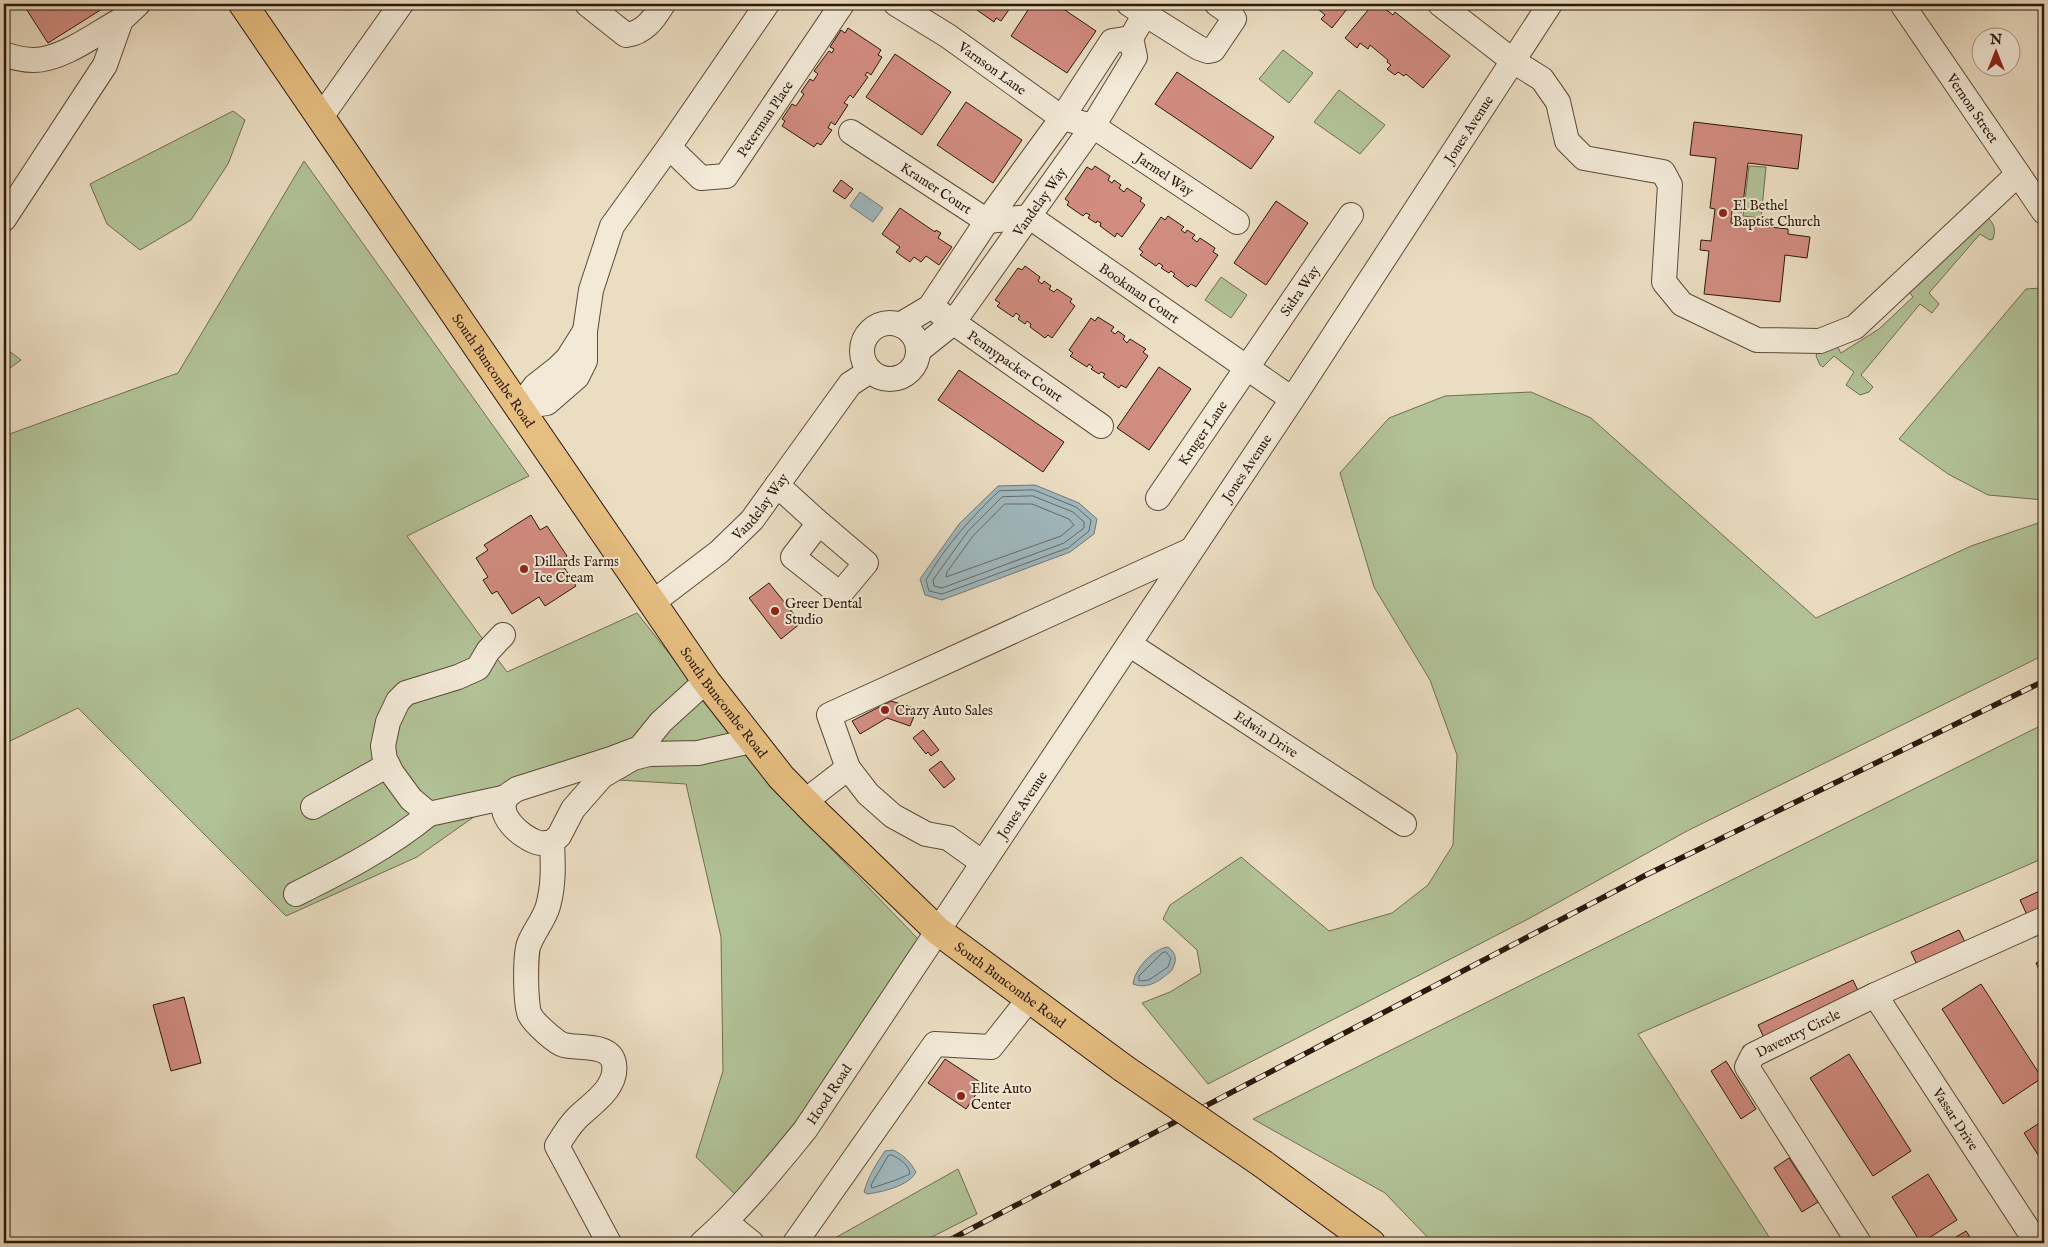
<svg xmlns="http://www.w3.org/2000/svg" width="2048" height="1247" font-family="'IM FELL English',serif">
<style>
.green{fill:#b2c297;stroke:#706d51}
.water{fill:#9fb8bf;stroke:#717877}
.lines{fill:none;stroke-linecap:round;stroke-linejoin:round}
.shore{stroke:#666865;stroke-width:1}
.building{fill:#d18c80;stroke:#2d180b}
.minor-casing{stroke:#5c4939;stroke-width:26}
.major-casing{stroke:#2d180b;stroke-width:30}
.minor{stroke:#f2e9d7;stroke-width:24}
.major{stroke:#e6be81;stroke-width:28}
.rail-casing{stroke:#2d180b;stroke-width:5.5}
.rail{stroke:#f2e9d7;stroke-width:4;stroke-dasharray:11;stroke-linecap:butt}
.major-bridge-casing{stroke:#2d180b;stroke-width:30;stroke-linecap:butt}
.major-bridge{stroke:#e6be81;stroke-width:28}
.poi-dot{fill:#8f2418;stroke:#f2e9d7;stroke-width:2}
.labels{text-anchor:middle;stroke-width:4;stroke-linejoin:round;paint-order:stroke}
.street-label{font-size:14px;fill:#2d180b;stroke:#f2e9d7}
.poi-label{font-size:14px;fill:#2d180b;stroke:#f2e9d7;text-anchor:start}
</style>
<rect width="100%" height="100%" fill="#ebddc2"/>
<filter id="stains"><feTurbulence type="fractalNoise" baseFrequency=".004" numOctaves="4"/><feColorMatrix values="0 0 0 0 .2 0 0 0 0 .09 0 0 0 0 .02 0 0 0 .5 -.17"/></filter>
<radialGradient id="worn" r=".72"><stop offset=".6" stop-color="#630" stop-opacity="0"/><stop offset="1" stop-color="#630" stop-opacity=".3"/></radialGradient>
<g class="green">
<path d="M 1283,50 L 1313,73 L 1289,103 L 1259,79 Z"/>
<path d="M 1339,90 L 1385,125 L 1360,154 L 1314,122 Z"/>
<path d="M 233,111 L 245,120 L 228,164 L 191,220 L 140,250 L 107,224 L 90,184 Z"/>
<path d="M 304,161 L 529,476 L 407,536 L 507,672 L 637,613 L 790,806 L 919,940 L 846,1063 L 737,1196 L 696,1157 L 723,1071 L 721,937 L 686,784 L 533,775 L 417,857 L 286,916 L 78,708 L 4,744 L 4,436 L 178,373 Z"/>
<path d="M 1749,166 L 1766,167 L 1761,218 L 1743,216 Z"/>
<path d="M 1983,212 C 1992,222 1997,226 1993,239 L 1990,240 L 1980,234 L 1929,293 L 1939,304 L 1932,313 L 1920,304 L 1861,375 L 1873,387 L 1869,392 L 1860,395 L 1846,385 L 1854,372 L 1834,356 L 1823,367 L 1820,365 L 1816,356 L 1818,351 L 1834,341 L 1841,353 L 1879,329 L 1913,297 L 1904,286 Z"/>
<path d="M 1221,277 L 1247,295 L 1231,318 L 1205,300 Z"/>
<path d="M 2042,288 L 2044,290 L 2044,500 L 1988,495 L 1948,474 L 1899,439 L 2026,289 Z"/>
<path d="M 4,347 L 21,360 L 10,368 L 4,364 Z"/>
<path d="M 1531,392 L 1591,418 L 1816,618 L 1971,546 L 2044,521 L 2044,655 L 1687,831 L 1530,918 L 1208,1084 L 1142,1003 L 1170,992 L 1201,973 L 1197,950 L 1163,919 L 1170,905 L 1241,857 L 1329,931 L 1392,913 L 1428,885 L 1453,845 L 1457,755 L 1430,680 L 1374,587 L 1340,473 L 1389,418 L 1445,396 Z"/>
<path d="M 2044,724 L 2044,858 L 1638,1034 L 1773,1243 L 1433,1243 L 1385,1193 L 1253,1119 Z"/>
<path d="M 958,1169 L 977,1214 L 920,1243 L 826,1243 Z"/>
</g>
<g class="water">
<path d="M 860,192 L 883,208 L 873,222 L 850,206 Z"/>
<path d="M 1035,485 L 1079,503 L 1097,519 L 1094,534 L 1070,552 L 942,600 L 925,595 L 920,579 L 959,524 L 998,486 Z"/>
<path d="M 1168,947 C 1177,954 1177,960 1172,970 C 1161,980 1148,990 1133,984 C 1135,968 1153,949 1168,947 Z"/>
<path d="M 893,1150 C 904,1155 910,1162 916,1172 C 909,1186 882,1192 867,1194 L 864,1192 C 868,1177 876,1164 885,1151 Z"/>
</g>
<g class="lines">
<g class="shore">
<path d="M 1034,490 L 1076,507 L 1091,520 L 1089,531 L 1068,548 L 942,594 L 929,591 L 926,580 C 945,546 971,518 999,491 Z"/>
<path d="M 1033,496 L 1073,512 L 1084,522 L 1084,528 L 1064,543 L 942,588 L 934,586 L 933,580 L 968,531 L 1002,497 Z"/>
<path d="M 1005,504 L 1032,504 L 1069,519 L 1074,525 L 1061,536 L 946,577 L 947,572 L 973,536 Z"/>
<path d="M 1166,952 L 1171,958 L 1168,967 L 1149,980 L 1139,981 L 1139,976 L 1162,953 Z"/>
<path d="M 892,1155 C 900,1159 909,1165 910,1174 L 896,1180 L 872,1188 L 871,1185 L 888,1156 Z"/>
</g>
</g>
<g class="building">
<path d="M 23,4 L 110,4 L 48,43 Z"/>
<path d="M 970,4 L 1013,4 L 1001,21 L 996,18 L 994,22 L 977,10 L 979,6 L 976,4 L 974,7 Z"/>
<path d="M 1032,4 L 1056,4 L 1096,31 L 1067,73 L 1011,36 Z"/>
<path d="M 1317,4 L 1351,4 L 1332,28 L 1321,19 L 1325,15 L 1318,9 L 1320,6 Z"/>
<path d="M 1373,4 L 1379,4 L 1393,15 L 1395,12 L 1450,56 L 1423,88 L 1406,74 L 1404,76 L 1398,72 L 1395,75 L 1387,69 L 1391,65 L 1387,62 L 1388,60 L 1370,45 L 1368,49 L 1360,43 L 1357,48 L 1345,38 Z"/>
<path d="M 848,28 L 881,50 L 878,55 L 882,57 L 871,75 L 867,72 L 865,75 L 868,77 L 853,98 L 850,95 L 844,103 L 848,105 L 835,125 L 831,122 L 828,128 L 832,130 L 821,145 L 817,143 L 814,147 L 782,126 L 785,121 L 782,119 L 792,104 L 796,106 L 804,94 L 801,92 L 810,79 L 813,81 L 818,74 L 814,71 L 829,51 L 832,53 L 834,49 L 830,47 L 841,30 L 845,33 Z"/>
<path d="M 895,54 L 951,92 L 922,135 L 866,97 Z"/>
<path d="M 1177,72 L 1274,137 L 1251,169 L 1155,104 Z"/>
<path d="M 966,102 L 1022,140 L 993,183 L 937,145 Z"/>
<path d="M 1694,122 L 1802,135 L 1798,169 L 1748,163 L 1742,212 L 1732,211 L 1731,223 L 1788,229 L 1788,234 L 1810,237 L 1807,258 L 1785,255 L 1780,302 L 1704,294 L 1709,251 L 1700,250 L 1701,240 L 1711,241 L 1715,209 L 1710,208 L 1716,158 L 1690,155 Z"/>
<path d="M 1095,166 L 1110,176 L 1108,180 L 1112,183 L 1114,180 L 1121,185 L 1119,188 L 1124,192 L 1127,188 L 1142,198 L 1140,201 L 1145,205 L 1122,237 L 1117,233 L 1115,237 L 1100,226 L 1101,223 L 1097,221 L 1096,223 L 1088,218 L 1090,215 L 1086,213 L 1083,216 L 1067,205 L 1069,202 L 1065,199 L 1087,167 L 1092,170 Z"/>
<path d="M 841,180 L 853,189 L 845,199 L 833,191 Z"/>
<path d="M 1276,201 L 1308,223 L 1266,285 L 1234,263 Z"/>
<path d="M 900,208 L 935,232 L 936,230 L 941,233 L 938,238 L 952,247 L 939,265 L 926,256 L 921,262 L 914,257 L 910,262 L 896,252 L 900,247 L 882,234 Z"/>
<path d="M 1168,216 L 1184,227 L 1181,230 L 1185,233 L 1187,230 L 1195,235 L 1192,238 L 1197,242 L 1200,238 L 1215,248 L 1213,252 L 1218,255 L 1196,287 L 1191,284 L 1188,287 L 1173,276 L 1175,274 L 1171,271 L 1169,273 L 1161,268 L 1163,266 L 1159,263 L 1156,266 L 1140,255 L 1143,252 L 1139,249 L 1161,217 L 1165,220 Z"/>
<path d="M 1025,266 L 1040,277 L 1038,281 L 1042,284 L 1044,281 L 1051,286 L 1049,289 L 1054,292 L 1057,289 L 1072,299 L 1070,302 L 1075,306 L 1052,338 L 1048,335 L 1045,338 L 1030,327 L 1031,324 L 1027,321 L 1025,324 L 1018,319 L 1020,316 L 1016,313 L 1013,317 L 997,306 L 1000,303 L 995,300 L 1018,268 L 1022,270 Z"/>
<path d="M 1098,317 L 1114,327 L 1111,331 L 1115,334 L 1118,331 L 1125,336 L 1123,339 L 1127,343 L 1130,339 L 1146,349 L 1143,352 L 1148,356 L 1126,388 L 1121,385 L 1119,388 L 1103,377 L 1105,374 L 1101,372 L 1099,374 L 1091,369 L 1093,367 L 1089,364 L 1087,367 L 1070,356 L 1073,353 L 1069,350 L 1091,318 L 1095,321 Z"/>
<path d="M 1159,367 L 1191,389 L 1149,450 L 1117,428 Z"/>
<path d="M 959,370 L 1064,442 L 1043,472 L 938,400 Z"/>
<path d="M 531,515 L 540,530 L 547,526 L 567,556 L 560,561 L 576,586 L 545,606 L 539,597 L 512,614 L 497,591 L 492,594 L 483,580 L 488,577 L 476,558 L 488,550 L 484,545 Z"/>
<path d="M 769,583 L 801,623 L 781,639 L 749,598 Z"/>
<path d="M 891,701 L 917,709 L 910,726 L 887,718 L 860,734 L 852,721 Z"/>
<path d="M 923,730 L 939,750 L 931,756 L 928,752 L 926,754 L 913,738 Z"/>
<path d="M 941,761 L 955,779 L 944,788 L 929,770 Z"/>
<path d="M 2044,889 L 2044,909 L 2028,917 L 2020,900 Z"/>
<path d="M 1959,930 L 1967,946 L 1919,969 L 1911,952 Z"/>
<path d="M 2044,959 L 2044,980 L 2036,963 Z"/>
<path d="M 1853,980 L 1861,997 L 1766,1042 L 1758,1025 Z"/>
<path d="M 1981,984 L 2042,1078 L 2003,1104 L 1942,1009 Z"/>
<path d="M 184,997 L 201,1063 L 171,1071 L 153,1005 Z"/>
<path d="M 1849,1054 L 1911,1151 L 1873,1176 L 1810,1078 Z"/>
<path d="M 945,1059 L 983,1084 L 966,1109 L 928,1083 Z"/>
<path d="M 1726,1061 L 1756,1109 L 1741,1119 L 1711,1071 Z"/>
<path d="M 2044,1120 L 2044,1164 L 2024,1133 Z"/>
<path d="M 1789,1158 L 1818,1202 L 1802,1212 L 1774,1168 Z"/>
<path d="M 1928,1174 L 1957,1220 L 1921,1243 L 1892,1197 Z"/>
<path d="M 1966,1231 L 1974,1243 L 1946,1243 Z"/>
</g>
<g class="lines">
<g class="minor-casing">
<g id="minor">
<path d="M 587,4 L 626,35 C 644,33 654,19 663,4"/>
<path id="s1" d="M 896,4 L 948,36 L 1062,118 L 1093,126 L 1237,222"/>
<path d="M 1129,4 L 1199,48 L 1208,51 L 1213,50 L 1234,19 L 1231,14 L 1217,4"/>
<path d="M 1440,4 L 1513,61 L 1542,79 L 1558,102 L 1567,141 L 1584,158 L 1663,172 L 1670,185 L 1664,282 L 1682,304 L 1757,340 L 1820,341 L 1855,327 L 2018,174"/>
<path id="s2" d="M 1902,4 L 2044,212"/>
<path d="M 4,54 C 14,58 23,60 34,60 C 62,60 97,33 121,20"/>
<path d="M 321,117 L 401,4"/>
<path id="s3" d="M 851,132 L 987,221 L 1030,217 L 1292,399"/>
<path id="s4" d="M 669,147 L 701,178 L 726,176 L 842,4"/>
<path d="M 4,219 L 105,65 L 121,20 L 138,4"/>
<path id="s5" d="M 940,313 L 1101,426"/>
<circle cx="890" cy="351" r="28"/>
<path d="M 900,325 L 930,307 L 987,221 L 1062,118 L 1112,41 L 1131,38"/>
<path id="s6" d="M 918,351 L 953,323 L 1093,126 L 1135,57 L 1131,38 L 1151,4"/>
<path d="M 519,407 L 547,403 L 577,377 L 585,361 L 585,331 L 591,290 L 612,226 L 669,147 L 767,4"/>
<path d="M 519,407 L 535,386 L 558,368 L 568,358 L 585,331"/>
<path d="M 777,485 L 819,523 L 793,557 L 840,594 L 866,563 L 819,523"/>
<path id="s7" d="M 1158,498 L 1351,215"/>
<path id="s8" d="M 652,603 L 719,552 L 752,520 L 850,384 L 870,371"/>
<path d="M 503,635 L 488,651 L 478,668 L 458,677 L 406,693 L 398,701 L 388,722 L 383,746 L 385,760 L 392,773 L 411,799 L 429,814 L 507,797"/>
<path id="s9" d="M 1129,644 L 1404,824"/>
<path d="M 706,681 L 661,722 L 640,748 L 611,759 L 517,789 C 514,791 509,794 507,796 C 494,814 521,837 536,842 C 541,844 547,843 552,842 L 559,836 L 573,809 L 602,776 L 633,758 L 649,754 L 698,753 L 751,741"/>
<path d="M 848,768 L 829,715 L 1191,550"/>
<path d="M 804,802 L 848,768 L 868,794 L 893,816 L 926,834 L 948,838 L 983,863"/>
<path d="M 313,807 L 388,765"/>
<path d="M 552,842 C 553,864 554,885 548,906 C 544,920 534,931 529,944 C 525,953 525,1006 530,1015 C 534,1023 556,1043 564,1045 C 578,1049 611,1043 614,1064 C 618,1088 591,1104 577,1118 C 569,1126 563,1136 557,1146 L 609,1243"/>
<path d="M 296,894 C 342,871 389,847 429,814"/>
<path id="s10" d="M 1875,995 L 2037,1243"/>
<path d="M 726,1222 L 752,1243"/>
<path id="s11" d="M 702,1243 C 741,1209 773,1169 805,1130 L 1299,389 L 1550,4"/>
<path d="M 795,1243 L 935,1044 L 991,1047 L 1029,999"/>
<path id="s12" d="M 1859,1243 L 1747,1067 L 1753,1055 L 1875,995 L 2044,919"/>
</g>
</g>
<g class="major-casing">
<g id="major">
<path id="s13" d="M 243,4 L 706,681 L 781,777 L 817,814 L 938,931 L 1123,1068"/>
<path d="M 1263,1164 L 1371,1243"/>
</g>
</g>
<use href="#minor" class="minor"/>
<use href="#major" class="major"/>
<g class="rail-casing">
<path id="rail" d="M 944,1243 L 1644,876 L 2044,681"/>
</g>
<use href="#rail" class="rail"/>
<g class="major-bridge-casing">
<path id="major-bridge" d="M 1123,1068 L 1263,1164"/>
</g>
<use href="#major-bridge" class="major-bridge"/>
</g>
<g class="poi-dot">
<circle cx="1723" cy="213" r="5"/>
<circle cx="524" cy="569" r="5"/>
<circle cx="775" cy="611" r="5"/>
<circle cx="885" cy="710" r="5"/>
<circle cx="961" cy="1096" r="5"/>
</g>
<g class="labels">
<g class="street-label">
<text dy="5" stroke="none"><textPath href="#s1" startOffset="116">Varnson Lane</textPath></text>
<text dy="5" stroke="none"><textPath href="#s2" startOffset="126">Vernon Street</textPath></text>
<text dy="5" stroke="none"><textPath href="#s4" startOffset="139">Peterman Place</textPath></text>
<text dy="5" stroke="none"><textPath href="#s11" startOffset="1354">Jones Avenue</textPath></text>
<text dy="5" stroke="none"><textPath href="#s1" startOffset="320">Jarmel Way</textPath></text>
<text dy="5" stroke="none"><textPath href="#s3" startOffset="102">Kramer Court</textPath></text>
<text dy="5" stroke="none"><textPath href="#s6" startOffset="194">Vandelay Way</textPath></text>
<text dy="5" stroke="none"><textPath href="#s7" startOffset="251">Sidra Way</textPath></text>
<text dy="5" stroke="none"><textPath href="#s3" startOffset="339">Bookman Court</textPath></text>
<text dy="5" stroke="none"><textPath href="#s5" startOffset="92">Pennypacker Court</textPath></text>
<text dy="5" stroke="none"><textPath href="#s13" startOffset="444">South Buncombe Road</textPath></text>
<text dy="5" stroke="none"><textPath href="#s7" startOffset="79">Kruger Lane</textPath></text>
<text dy="5" stroke="none"><textPath href="#s11" startOffset="949">Jones Avenue</textPath></text>
<text dy="5" stroke="none"><textPath href="#s8" startOffset="146">Vandelay Way</textPath></text>
<text dy="5" stroke="none"><textPath href="#s13" startOffset="848">South Buncombe Road</textPath></text>
<text dy="5" stroke="none"><textPath href="#s9" startOffset="164">Edwin Drive</textPath></text>
<text dy="5" stroke="none"><textPath href="#s11" startOffset="544">Jones Avenue</textPath></text>
<text dy="5" stroke="none"><textPath href="#s13" startOffset="1252">South Buncombe Road</textPath></text>
<text dy="5" stroke="none"><textPath href="#s12" startOffset="272">Daventry Circle</textPath></text>
<text dy="5" stroke="none"><textPath href="#s11" startOffset="196">Hood Road</textPath></text>
<text dy="5" stroke="none"><textPath href="#s10" startOffset="148">Vassar Drive</textPath></text>
</g>
<g class="poi-label">
<text x="1733" y="210">El Bethel<tspan x="1733" dy="16">Baptist Church</tspan></text>
<text x="534" y="566">Dillards Farms<tspan x="534" dy="16">Ice Cream</tspan></text>
<text x="785" y="608">Greer Dental<tspan x="785" dy="16">Studio</tspan></text>
<text x="895" y="715">Crazy Auto Sales</text>
<text x="971" y="1093">Elite Auto<tspan x="971" dy="16">Center</tspan></text>
</g>
</g>
<rect width="2048" height="1247" fill="none" stroke="#ebddc2" stroke-width="20"/>
<rect x="5" y="5" width="2038" height="1237" fill="none" stroke="#2d180b" stroke-width="2.5"/>
<rect x="10" y="10" width="2028" height="1227" fill="none" stroke="#2d180b"/>
<g transform="translate(1996 52)"><circle r="24" fill="#f2e9d7" stroke="#a39585"/>
<path d="M0-4L9 19L0 12L-9 19Z" fill="#8f2418"/>
<text y="-8" font-size="14" font-weight="bold" text-anchor="middle" fill="#2d180b">N</text>
</g>
<rect width="100%" height="100%" filter="url(#stains)"/>
<rect width="100%" height="100%" fill="url(#worn)"/>
</svg>
